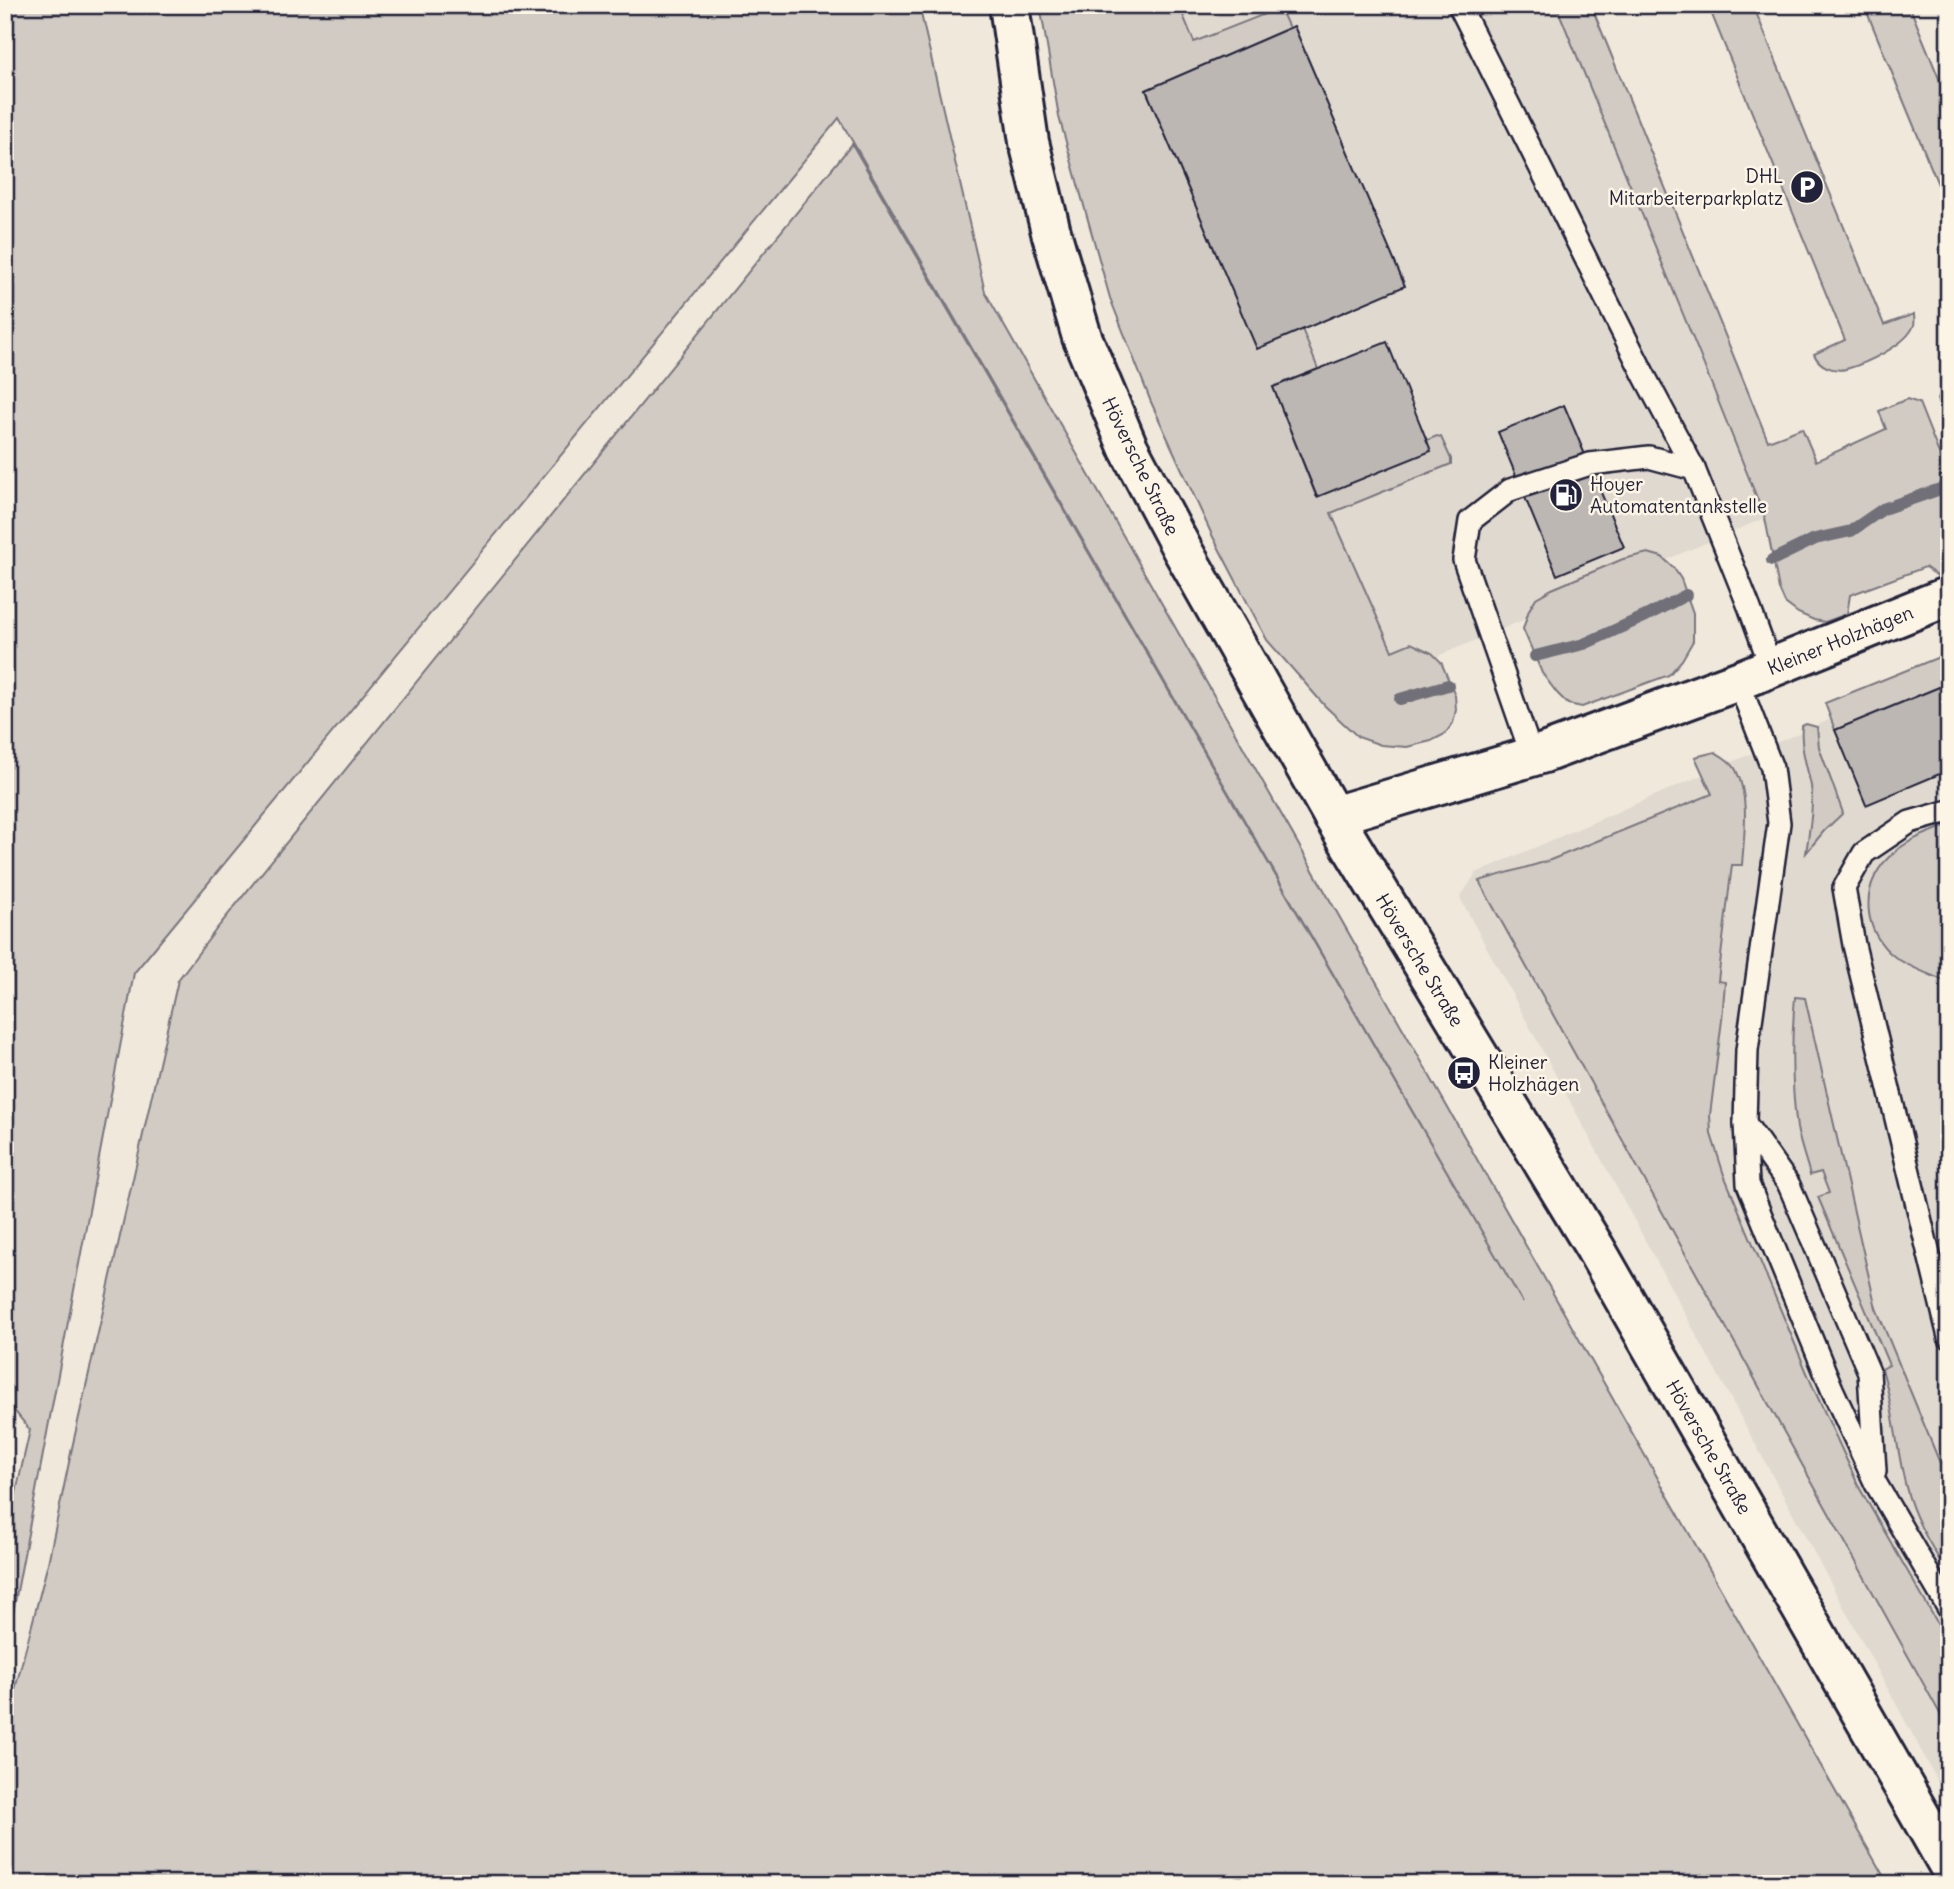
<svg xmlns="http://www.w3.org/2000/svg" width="1954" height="1889" font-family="Delius,sans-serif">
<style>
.built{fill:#e0d9cf}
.green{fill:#d1cbc3;stroke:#7a767f;stroke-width:2}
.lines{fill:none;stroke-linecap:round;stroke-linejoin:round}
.stream{stroke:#716f79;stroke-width:12}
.building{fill:#bcb7b3;stroke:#22223b;stroke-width:2}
.service-casing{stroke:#22223b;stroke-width:26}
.minor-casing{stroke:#22223b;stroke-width:44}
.tertiary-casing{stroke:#22223b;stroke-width:44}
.service{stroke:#fcf5e5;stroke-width:21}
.minor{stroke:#fcf5e5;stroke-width:38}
.tertiary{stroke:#fcf5e5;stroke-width:38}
.labels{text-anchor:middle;stroke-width:5;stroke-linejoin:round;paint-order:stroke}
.poi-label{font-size:19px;fill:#22223b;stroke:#fcf5e5;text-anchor:start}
.street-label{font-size:19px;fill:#22223b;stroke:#fcf5e5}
</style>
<rect width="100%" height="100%" fill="#efe8db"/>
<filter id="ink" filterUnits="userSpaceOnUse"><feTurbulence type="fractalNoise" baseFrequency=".0143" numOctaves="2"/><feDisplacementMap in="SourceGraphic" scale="14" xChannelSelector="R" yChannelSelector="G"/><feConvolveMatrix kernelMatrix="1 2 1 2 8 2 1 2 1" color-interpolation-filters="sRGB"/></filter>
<g filter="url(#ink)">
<g class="built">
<path d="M 1086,5 L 1556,5 L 1699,353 L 1765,518 L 1348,694 Z"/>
<path d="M 1949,668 L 1949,1802 L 1460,898 L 1476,873 Z"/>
</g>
<g class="green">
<path d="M 5,5 L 919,5 L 985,292 L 1888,1884 L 5,1884 L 5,1728 L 48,1563 L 72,1448 L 178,980 L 218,927 L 852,144 L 1523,1303 L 839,118 L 134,973 L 5,1655 L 5,1513 L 12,1510 L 30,1430 L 5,1399 Z"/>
<path d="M 1040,5 L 1179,5 L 1194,42 L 1280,8 L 1289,28 L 1146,90 L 1257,348 L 1302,329 L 1318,369 L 1273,387 L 1316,496 L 1430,451 L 1427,440 L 1437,436 L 1441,437 L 1451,459 L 1451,464 L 1331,513 L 1392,651 L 1411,643 L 1432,653 L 1441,662 L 1455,695 L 1456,710 L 1453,723 L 1445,734 L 1431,741 L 1407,747 L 1381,745 L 1358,737 L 1325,706 L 1267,640 L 1212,535 L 1151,402 L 1110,298 L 1059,117 Z"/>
<path d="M 1556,5 L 1591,5 L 1768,441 L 1802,428 L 1816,461 L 1886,429 L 1879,411 L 1907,399 L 1919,403 L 1949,479 L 1949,573 L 1939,577 L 1925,567 L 1850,595 L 1847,614 L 1825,622 L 1814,620 L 1798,613 L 1785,603 L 1779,589 L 1765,518 L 1699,353 Z"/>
<path d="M 1708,5 L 1753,5 L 1884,325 L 1914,314 C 1914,318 1915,321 1914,325 C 1907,345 1865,364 1846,369 C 1833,372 1819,366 1814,354 L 1845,340 Z"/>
<path d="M 1864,5 L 1909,5 L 1949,103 L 1949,211 Z"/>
<path d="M 1949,383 L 1949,427 L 1938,399 L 1943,386 Z"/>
<path d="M 1648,553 L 1662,557 L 1673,567 L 1681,579 L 1693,613 L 1693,641 L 1682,660 L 1669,675 L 1582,707 L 1568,704 L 1557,693 L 1542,673 L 1523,629 L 1529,610 L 1536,598 L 1552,589 L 1623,559 Z"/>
<path d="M 1949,653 L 1949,683 L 1835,730 L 1825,703 Z"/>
<path d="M 1806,724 L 1817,727 L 1819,747 L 1843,813 L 1824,831 L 1806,853 C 1809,832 1814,808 1811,786 C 1807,766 1800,748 1802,726 Z"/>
<path d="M 1715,752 C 1723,757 1732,762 1736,770 C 1750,798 1744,835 1742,865 L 1732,865 L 1718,981 L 1725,982 L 1722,1020 L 1710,1115 L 1711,1134 L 1724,1175 L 1813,1387 L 1860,1489 L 1949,1643 L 1949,1730 L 1479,881 L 1548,861 L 1712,794 L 1695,757 Z"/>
<path d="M 1949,825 L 1949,983 C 1932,975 1910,968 1895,957 C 1863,933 1859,887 1888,858 C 1904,841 1927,833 1949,825 Z"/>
<path d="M 1795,997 L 1805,998 L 1876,1308 L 1949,1485 L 1949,1576 C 1932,1547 1914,1520 1906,1487 C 1896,1448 1894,1408 1882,1369 L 1889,1365 L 1818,1197 L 1829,1193 L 1821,1172 L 1810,1175 C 1806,1160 1800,1144 1797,1128 C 1791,1084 1791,1041 1795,997 Z"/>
</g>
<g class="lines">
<g class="stream">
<path d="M 1772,560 L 1815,539 L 1851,531 L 1883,509 L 1949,486"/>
<path d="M 1535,656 L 1584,644 L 1646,616 L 1686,595"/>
<path d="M 1400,699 L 1448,685"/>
</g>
</g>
<g class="building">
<path d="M 1294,26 L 1405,286 L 1257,349 L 1146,90 Z"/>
<path d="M 1387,342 L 1431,451 L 1317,497 L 1273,387 Z"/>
<path d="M 1564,405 L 1624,547 L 1557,575 L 1498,432 Z"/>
<path d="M 1949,683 L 1949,770 L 1866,805 L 1835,730 Z"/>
</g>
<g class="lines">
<g class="service-casing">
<g id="service">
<path d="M 1459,5 L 1645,377 L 1694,469"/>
<path d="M 1738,681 L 1772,768 L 1779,823 L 1747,1050 L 1745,1123 L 1748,1184 L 1832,1389 L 1876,1484 L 1949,1609"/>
<path d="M 1532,756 L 1464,560 L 1470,521 L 1510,490 L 1590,464 L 1649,457 L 1694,469 L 1750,609 L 1771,667"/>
<path d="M 1949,811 L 1910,822 L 1864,853 L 1844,888 L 1854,945 L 1949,1337"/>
<path d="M 1745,1123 L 1789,1185 L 1869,1372 L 1875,1471"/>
</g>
</g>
<g class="minor-casing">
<path id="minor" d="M 1333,816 L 1544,753 L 1738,681 L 1949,596"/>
</g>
<g class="tertiary-casing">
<path id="tertiary" d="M 1009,5 L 1029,142 L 1051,232 L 1082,337 L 1128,447 L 1183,551 L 1333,816 L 1595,1248 L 1949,1866"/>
</g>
<use href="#service" class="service"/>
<use href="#minor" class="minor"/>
<use href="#tertiary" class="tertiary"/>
</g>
</g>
<defs>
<g id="parking-disc" transform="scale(1.75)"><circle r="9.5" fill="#22223b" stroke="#fcf5e5"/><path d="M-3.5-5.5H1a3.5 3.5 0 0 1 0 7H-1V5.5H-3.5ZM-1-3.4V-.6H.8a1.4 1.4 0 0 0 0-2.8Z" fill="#fff"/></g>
<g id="fuel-disc" transform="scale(1.75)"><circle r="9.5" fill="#22223b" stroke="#fcf5e5"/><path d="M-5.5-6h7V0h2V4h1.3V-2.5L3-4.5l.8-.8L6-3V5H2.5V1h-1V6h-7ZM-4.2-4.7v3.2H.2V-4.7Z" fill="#fff"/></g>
<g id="bus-disc" transform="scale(1.75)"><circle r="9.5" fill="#22223b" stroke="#fcf5e5"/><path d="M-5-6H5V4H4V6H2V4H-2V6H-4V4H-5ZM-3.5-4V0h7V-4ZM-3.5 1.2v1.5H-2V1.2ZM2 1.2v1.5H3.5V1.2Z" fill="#fff"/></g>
</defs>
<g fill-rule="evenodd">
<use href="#parking-disc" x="1807" y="187"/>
<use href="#fuel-disc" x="1566" y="495"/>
<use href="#bus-disc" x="1464" y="1073"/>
</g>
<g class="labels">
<g class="poi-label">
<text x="1783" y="183" text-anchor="end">DHL<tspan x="1783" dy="22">Mitarbeiterparkplatz</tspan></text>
<text x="1590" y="491">Hoyer<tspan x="1590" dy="22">Automatentankstelle</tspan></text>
<text x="1488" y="1069">Kleiner<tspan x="1488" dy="22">Holzhägen</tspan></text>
</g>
<g class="street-label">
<text transform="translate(1141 466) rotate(64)" y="7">Höversche Straße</text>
<text transform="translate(1840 640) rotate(-22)" y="7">Kleiner Holzhägen</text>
<text transform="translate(1420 960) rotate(59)" y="7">Höversche Straße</text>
<text transform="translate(1709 1447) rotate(60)" y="7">Höversche Straße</text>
</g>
</g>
<rect width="1954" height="1889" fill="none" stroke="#fcf5e5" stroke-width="28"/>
<rect x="14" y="14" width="1926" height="1861" fill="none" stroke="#22223b" stroke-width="2.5" filter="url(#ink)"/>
</svg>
